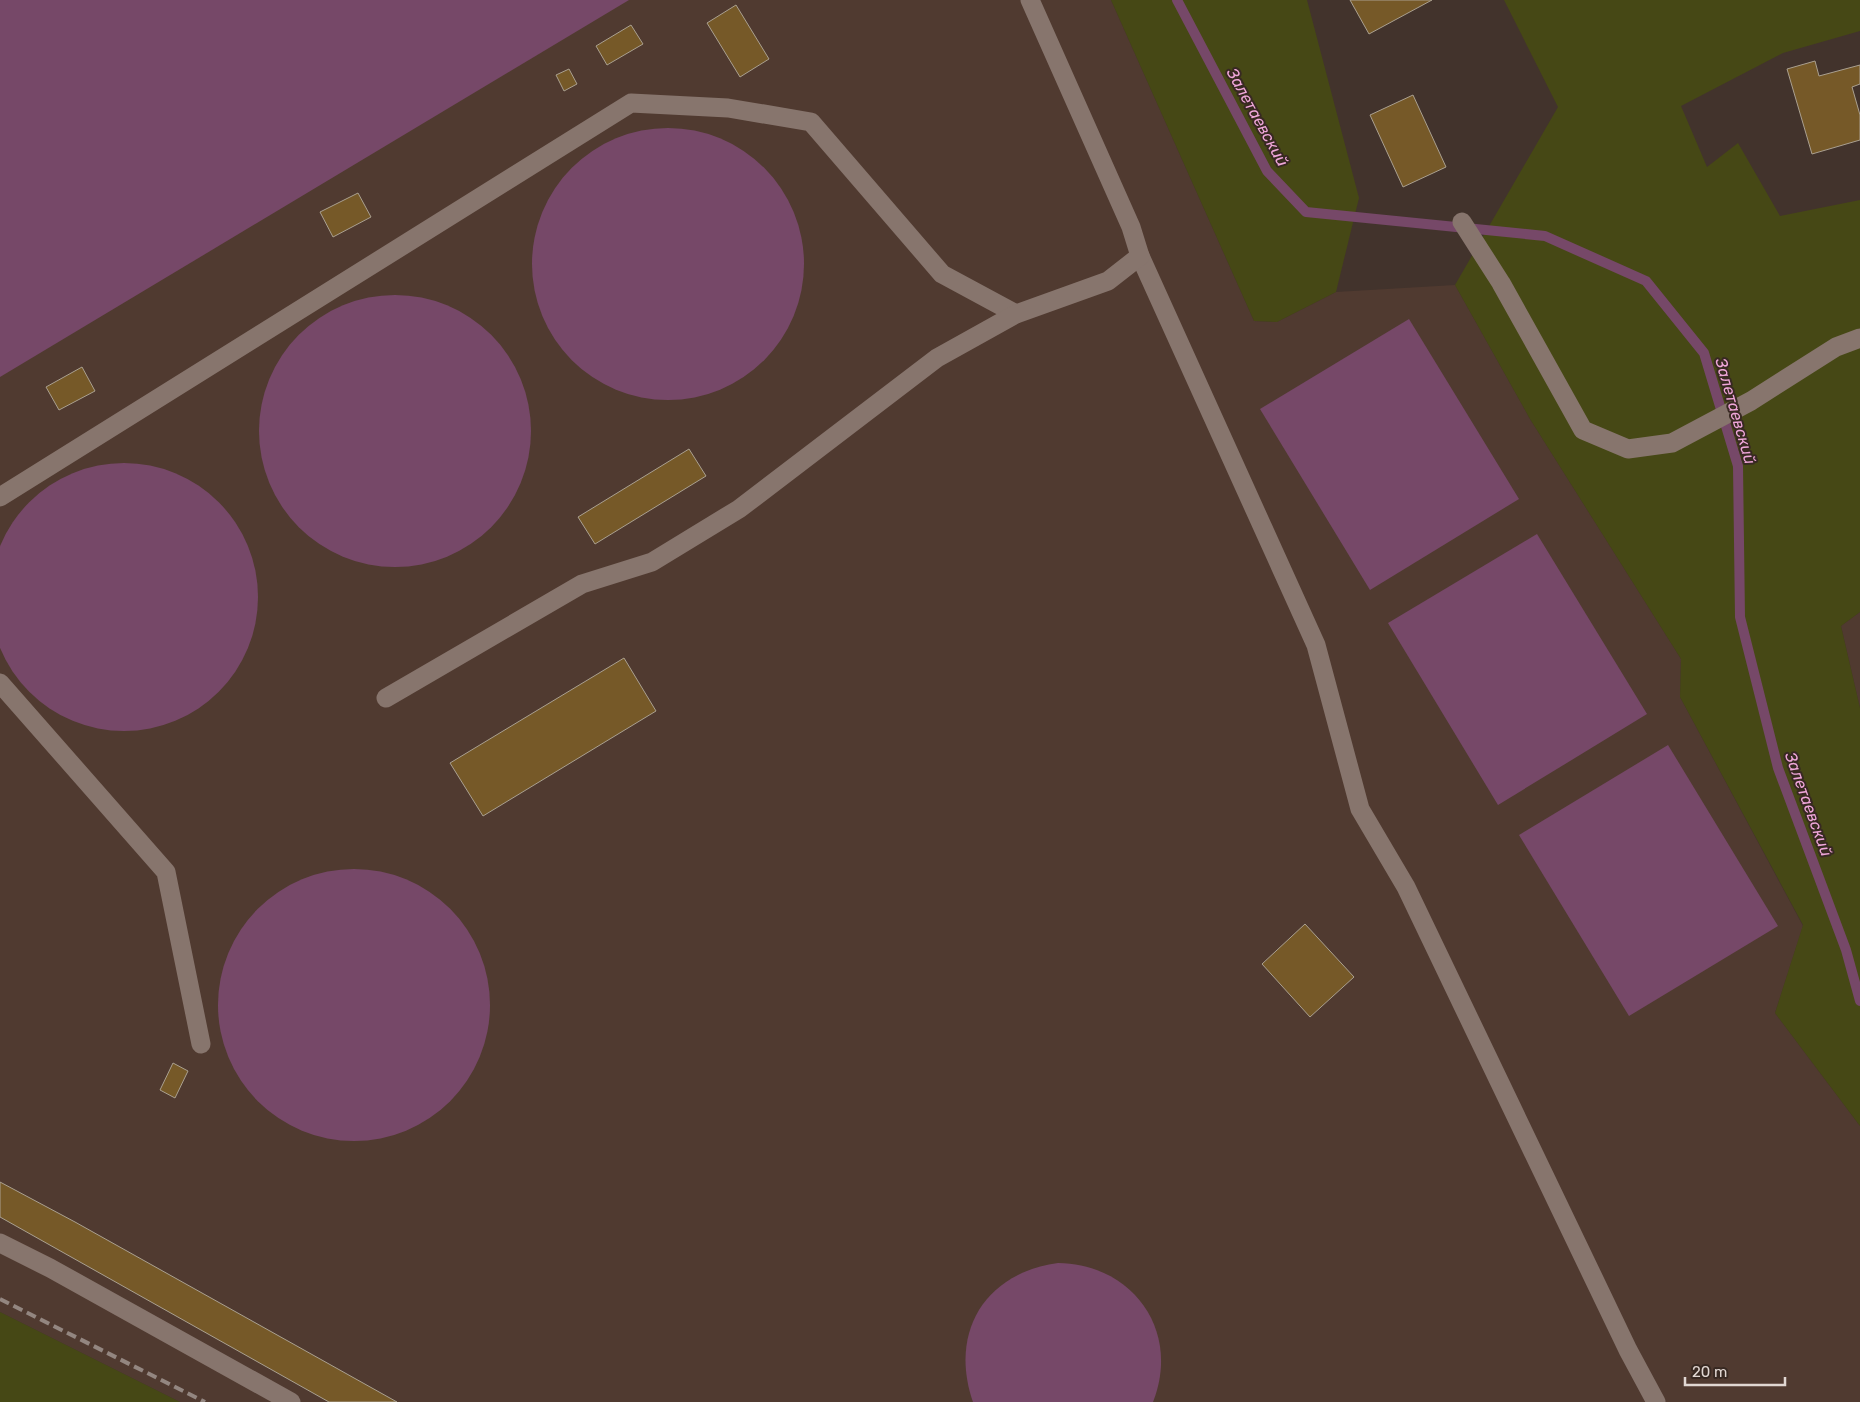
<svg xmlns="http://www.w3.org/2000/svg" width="1860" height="1402" font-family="Rubik,sans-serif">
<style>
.built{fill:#503a30}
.green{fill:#464815}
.water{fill:#764868}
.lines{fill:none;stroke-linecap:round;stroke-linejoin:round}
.stream{stroke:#764868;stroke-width:10}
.building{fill:#765928;stroke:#aaa090}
.service{stroke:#87756d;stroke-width:19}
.rail{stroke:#938680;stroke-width:4;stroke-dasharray:10 5;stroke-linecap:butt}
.labels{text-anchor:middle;stroke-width:4;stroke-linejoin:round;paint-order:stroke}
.water-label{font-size:16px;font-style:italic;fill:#efa6d9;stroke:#382922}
</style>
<rect width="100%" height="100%" fill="#42332c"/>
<g class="built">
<path d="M 0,0 L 1111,0 L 1254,321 L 1277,322 L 1336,292 L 1455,285 L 1530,419 L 1681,659 L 1680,697 L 1803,926 L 1775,1013 L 1860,1126 L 1860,1402 L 180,1402 L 0,1312 Z"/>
<path d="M 1860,612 L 1860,708 L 1841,626 Z"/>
</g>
<g class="green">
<path d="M 1111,0 L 1307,0 L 1359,198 L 1336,292 L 1277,322 L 1254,321 Z"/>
<path d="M 1504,0 L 1860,0 L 1860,31 L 1783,53 L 1681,106 L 1707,167 L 1738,143 L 1780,216 L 1860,200 L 1860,612 L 1841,626 L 1860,708 L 1860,1126 L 1775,1013 L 1803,925 L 1680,697 L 1681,659 L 1530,419 L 1455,285 L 1558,107 Z"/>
<path d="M 0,1312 L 180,1402 L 0,1402 Z"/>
</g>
<g class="water">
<path d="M 0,0 L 629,0 L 0,377 Z"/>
<circle cx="668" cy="264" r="136"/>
<circle cx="395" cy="431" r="136"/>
<path d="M 1409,319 L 1519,499 L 1370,590 L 1260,409 Z"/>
<circle cx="124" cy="597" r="134"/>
<path d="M 1537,534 L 1647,714 L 1498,805 L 1388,623 Z"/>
<path d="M 1668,745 L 1778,926 L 1629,1016 L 1519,835 Z"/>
<circle cx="354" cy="1005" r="136"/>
<path d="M 1058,1263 C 1133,1264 1181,1331 1153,1402 L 973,1402 C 949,1333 984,1273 1058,1263 Z"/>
</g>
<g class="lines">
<path class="stream" d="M 1177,0 L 1267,171 L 1306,212 L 1545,236 L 1646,281 L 1704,353 L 1738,466 L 1740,617 L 1778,768 L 1846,950 L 1860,1001"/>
</g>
<g class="building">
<path d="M 1350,0 L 1432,0 L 1369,34 Z"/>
<path d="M 736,5 L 769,59 L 740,77 L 707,23 Z"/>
<path d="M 631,25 L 643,44 L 607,65 L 596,46 Z"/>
<path d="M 1815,61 L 1819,76 L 1860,65 L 1860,84 L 1852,87 L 1860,115 L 1860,140 L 1812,154 L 1787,69 Z"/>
<path d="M 569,69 L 577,84 L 564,91 L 556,75 Z"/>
<path d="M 1413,95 L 1446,167 L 1403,187 L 1370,115 Z"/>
<path d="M 358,193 L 371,217 L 333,237 L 320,212 Z"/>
<path d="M 82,367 L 95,391 L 59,410 L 46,387 Z"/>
<path d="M 689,449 L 706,476 L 595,544 L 578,517 Z"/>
<path d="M 624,658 L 656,711 L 483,816 L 450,763 Z"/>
<path d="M 1305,924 L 1354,977 L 1310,1017 L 1262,964 Z"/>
<path d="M 173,1063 L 188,1071 L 175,1098 L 160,1090 Z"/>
<path d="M 0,1182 L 75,1222 L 397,1402 L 329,1402 L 0,1217 Z"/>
</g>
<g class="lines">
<g class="service">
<path d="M 1462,222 L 1501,283 L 1583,430 L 1628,449 L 1672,443 L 1751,401 L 1836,347 L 1860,338"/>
<path d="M 1140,256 L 1316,645 L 1360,809 L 1406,887 L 1628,1350 L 1656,1402"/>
<path d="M 0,497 L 631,103 L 728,108 L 811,122 L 942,274 L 1016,314"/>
<path d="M 0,683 L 166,872 L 201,1044"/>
<path d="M 386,698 L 582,584 L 652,562 L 739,509 L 937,358 L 1016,314 L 1108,281 L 1140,256 L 1131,227 L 1030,0"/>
<path d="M 0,1243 L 50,1268 L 291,1402"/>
</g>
<path class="rail" d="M 0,1299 L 205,1402"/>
</g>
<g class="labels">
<g class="water-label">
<text transform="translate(1258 117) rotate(61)" y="6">Залетаевский</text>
<text transform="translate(1736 411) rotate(74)" y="6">Залетаевский</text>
<text transform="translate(1809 804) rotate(70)" y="6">Залетаевский</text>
</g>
</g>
<path d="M1685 1377v8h100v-8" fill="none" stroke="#e1d7d2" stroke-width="2.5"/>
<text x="1692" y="1377" font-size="15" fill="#e1d7d2" stroke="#382922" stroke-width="4" paint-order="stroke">20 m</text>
</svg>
